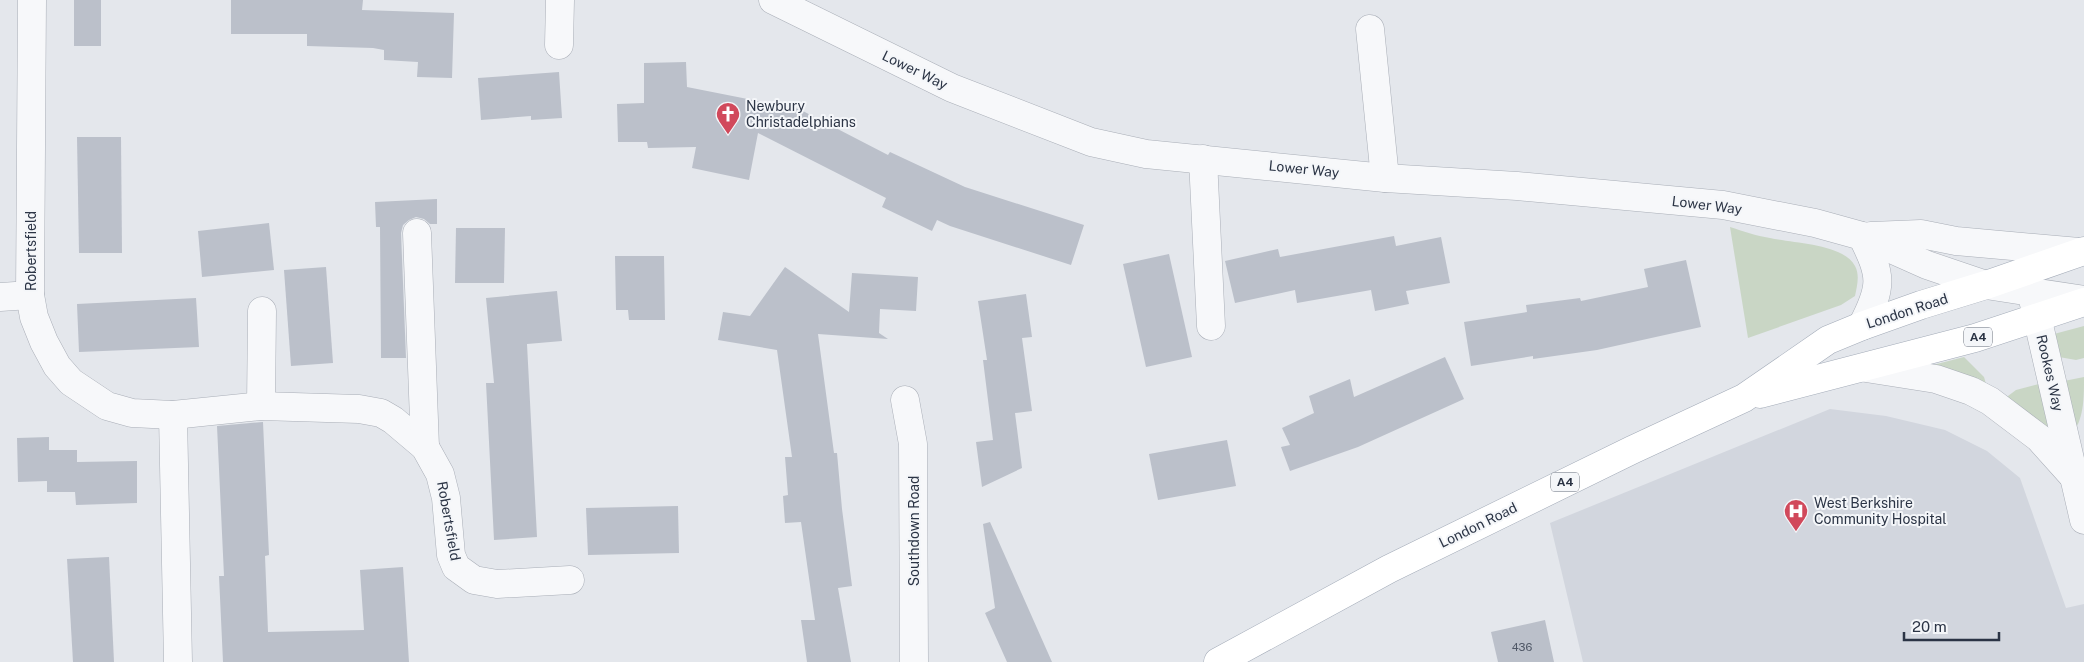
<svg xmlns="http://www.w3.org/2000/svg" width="2084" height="662" font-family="'Public Sans',sans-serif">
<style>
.built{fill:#d2d6de}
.grass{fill:#c9d6c5}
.building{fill:#bbc0ca}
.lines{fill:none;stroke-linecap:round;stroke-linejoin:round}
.minor-casing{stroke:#a9aeb7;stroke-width:29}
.major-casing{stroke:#a3abb8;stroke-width:29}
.minor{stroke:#f7f8fa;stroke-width:28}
.major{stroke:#fff;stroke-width:28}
.labels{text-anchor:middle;stroke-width:4;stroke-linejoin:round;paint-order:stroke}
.number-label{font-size:11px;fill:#4f5766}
.shield{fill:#f4f6f9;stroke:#676e7b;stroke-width:1}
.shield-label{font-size:12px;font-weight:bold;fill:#2b3445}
.street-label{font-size:14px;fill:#2b3445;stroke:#f4f6f9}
.poi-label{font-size:14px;fill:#2b3445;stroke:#f4f6f9;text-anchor:start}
</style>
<rect width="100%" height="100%" fill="#e4e7ec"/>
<path class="built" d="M 1830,409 L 1886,416 L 1945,430 L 1987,451 L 2020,478 L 2066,608 L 2084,604 L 2084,662 L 1583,662 L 1550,523 Z"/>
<g class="grass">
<path d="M 1730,227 C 1743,231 1756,236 1770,238 C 1792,243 1844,244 1855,266 C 1860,275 1857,286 1855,296 L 1841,305 L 1748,338 Z"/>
<path d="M 2084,326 L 2084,358 L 2076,360 L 2059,357 L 2054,334 Z"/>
<path d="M 1964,357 L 1984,377 L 1986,384 L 1933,365 Z"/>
<path d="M 2084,377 C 2084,396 2084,417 2074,431 L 2064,381 Z"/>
<path d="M 2039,384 L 2050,435 L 2004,399 L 2016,390 Z"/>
</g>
<g class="building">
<rect x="74" y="0" width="27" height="46"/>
<path d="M 231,0 L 363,0 L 362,10 L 454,13 L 452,78 L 417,77 L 418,62 L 384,60 L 384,50 L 373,48 L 307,46 L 307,34 L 231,34 Z"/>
<path d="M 686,62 L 687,87 L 799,109 L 888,155 L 890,152 L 965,187 L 1084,225 L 1071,265 L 950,226 L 937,220 L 932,231 L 882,207 L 886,198 L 758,133 L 749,180 L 692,168 L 696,147 L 648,148 L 647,142 L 618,142 L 617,104 L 644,103 L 644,63 Z"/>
<path d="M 559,72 L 562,118 L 531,120 L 531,116 L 481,120 L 478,78 Z"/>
<path d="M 77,137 L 121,137 L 122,253 L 79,253 Z"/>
<path d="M 437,199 L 437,224 L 430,224 L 424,219 L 416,217 L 409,220 L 403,225 L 401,233 L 406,358 L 381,358 L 380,227 L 376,227 L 375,202 Z"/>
<path d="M 269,223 L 274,270 L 202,277 L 198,231 Z"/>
<path d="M 456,228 L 505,228 L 504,283 L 455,283 Z"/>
<path d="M 1394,236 L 1396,246 L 1441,237 L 1450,283 L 1406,291 L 1409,304 L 1375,311 L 1371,290 L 1297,303 L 1295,290 L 1235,303 L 1225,261 L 1278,249 L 1280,257 Z"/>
<path d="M 1169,254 L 1192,357 L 1146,367 L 1123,264 Z"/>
<path d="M 615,256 L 664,256 L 665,320 L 629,320 L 628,310 L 616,310 Z"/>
<path d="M 1686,260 L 1701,327 L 1597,350 L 1533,359 L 1533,356 L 1471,366 L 1464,322 L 1527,312 L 1526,305 L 1580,298 L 1581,301 L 1648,287 L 1644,269 Z"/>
<path d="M 326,267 L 333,363 L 291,366 L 284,270 Z"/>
<path d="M 785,267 L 849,312 L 852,273 L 918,277 L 916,311 L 880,309 L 879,333 L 888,339 L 818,334 L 834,453 L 837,453 L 842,509 L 852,586 L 838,588 L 851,662 L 807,662 L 801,620 L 815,620 L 801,522 L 785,523 L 783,496 L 788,495 L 785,457 L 792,457 L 777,350 L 718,340 L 723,312 L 750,316 Z"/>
<path d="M 557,291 L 562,341 L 527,344 L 537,537 L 494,540 L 486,383 L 494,383 L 486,298 Z"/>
<path d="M 1026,294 L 1032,337 L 1022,338 L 1032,411 L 1015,413 L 1022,468 L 982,487 L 976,442 L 993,440 L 983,360 L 987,360 L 978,301 Z"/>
<path d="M 196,298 L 199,347 L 79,352 L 77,304 Z"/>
<path d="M 1445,357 L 1464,399 L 1358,447 L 1290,471 L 1281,447 L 1290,445 L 1282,428 L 1314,413 L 1309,396 L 1350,379 L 1354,397 Z"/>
<path d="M 263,422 L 269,555 L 265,556 L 268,632 L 364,630 L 360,570 L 403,567 L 409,662 L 223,662 L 219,576 L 224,576 L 217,426 Z"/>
<path d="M 49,437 L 49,450 L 77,450 L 77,462 L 137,461 L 137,503 L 76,505 L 75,492 L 47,492 L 47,481 L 18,482 L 17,438 Z"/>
<path d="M 1227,440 L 1236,486 L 1158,500 L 1149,454 Z"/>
<path d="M 678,506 L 679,553 L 588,555 L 586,508 Z"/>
<path d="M 990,522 L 1052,662 L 1007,662 L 985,613 L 995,608 L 983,524 Z"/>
<path d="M 109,557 L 114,662 L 73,662 L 67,559 Z"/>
<path d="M 1545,620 L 1554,662 L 1498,662 L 1491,632 Z"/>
</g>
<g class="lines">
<g class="minor-casing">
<g id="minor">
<path d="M 32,0 L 30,295 L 34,317 L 44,342 L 57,366 L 71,382 L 107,406 L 132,413 L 173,415 L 261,406 L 359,409 L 381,413 L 393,420 L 425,447 L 440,474 L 446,498 L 451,555 L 456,567 L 474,580 L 497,584 L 570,580"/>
<path d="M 773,0 L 952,88 L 1091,142 L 1146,154 L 1385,178 L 1517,186 L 1723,205 L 1815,223 L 1862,236 L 1927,265 L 1986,285 L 2084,300"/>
<path d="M 1370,29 L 1385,178"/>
<path d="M 559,45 L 560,0"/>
<path d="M 1203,159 L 1211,326"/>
<path d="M 417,233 L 425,447"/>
<path d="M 1862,236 C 1882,276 1883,286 1862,326"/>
<path d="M 1871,236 L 1921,234 L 1956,241 L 2079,252"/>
<path d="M 2032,295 L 2084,520"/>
<path d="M 0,297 L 30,295"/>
<path d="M 1866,368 L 1936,379 L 1971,391 L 1990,401 L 2039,438 L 2073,476"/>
<path d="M 905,400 L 913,444 L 914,662"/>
<path d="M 261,406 L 262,311"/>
<path d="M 173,415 L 178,662"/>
</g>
</g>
<g class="major-casing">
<g id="major">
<path d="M 1760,394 L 1975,338 L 2084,302"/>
<path d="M 1218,662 L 1389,569 L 1632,450 L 1744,398 L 1828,340 L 1862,326 L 1921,305 L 1986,285 L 2084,251"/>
</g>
</g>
<use href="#minor" class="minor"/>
<use href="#major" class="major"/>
</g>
<defs>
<g id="church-pin" transform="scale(1.25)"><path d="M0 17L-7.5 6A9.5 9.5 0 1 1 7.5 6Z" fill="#d1495b" stroke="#f4f6f9"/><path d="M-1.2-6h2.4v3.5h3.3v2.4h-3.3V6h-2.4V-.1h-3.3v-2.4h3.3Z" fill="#fff"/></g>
<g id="hospital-pin" transform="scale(1.25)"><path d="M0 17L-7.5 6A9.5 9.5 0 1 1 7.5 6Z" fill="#d1495b" stroke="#f4f6f9"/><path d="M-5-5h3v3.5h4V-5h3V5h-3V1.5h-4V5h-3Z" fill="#fff"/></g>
</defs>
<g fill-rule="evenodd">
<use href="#church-pin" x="728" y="114"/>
<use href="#hospital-pin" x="1796" y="511"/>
</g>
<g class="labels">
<g class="number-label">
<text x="1522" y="651">436</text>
</g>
<g class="shield">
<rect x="1964" y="327.5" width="28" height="19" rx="4"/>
<rect x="1551" y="472.5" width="28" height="19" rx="4"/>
</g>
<g class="shield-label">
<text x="1978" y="341">A4</text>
<text x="1565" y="486">A4</text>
</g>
<g class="street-label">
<text transform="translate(915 70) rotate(26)" y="5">Lower Way</text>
<text transform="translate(1304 169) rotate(6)" y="5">Lower Way</text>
<text transform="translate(1707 205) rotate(7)" y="5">Lower Way</text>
<text transform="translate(31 251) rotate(-90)" y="5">Robertsfield</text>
<text transform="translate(1907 311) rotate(-18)" y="5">London Road</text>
<text transform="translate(2050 373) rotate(77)" y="5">Rookes Way</text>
<text transform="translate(449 521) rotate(80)" y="5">Robertsfield</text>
<text transform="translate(1478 525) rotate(-26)" y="5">London Road</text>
<text transform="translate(914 531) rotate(-90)" y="5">Southdown Road</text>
</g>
<g class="poi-label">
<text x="746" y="111">Newbury<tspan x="746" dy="16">Christadelphians</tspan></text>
<text x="1814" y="508">West Berkshire<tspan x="1814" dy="16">Community Hospital</tspan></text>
</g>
</g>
<path d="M1904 632v8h95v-8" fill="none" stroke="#2b3445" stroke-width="2.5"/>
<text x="1912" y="632" font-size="15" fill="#2b3445" stroke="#f4f6f9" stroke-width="4" paint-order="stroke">20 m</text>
</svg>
